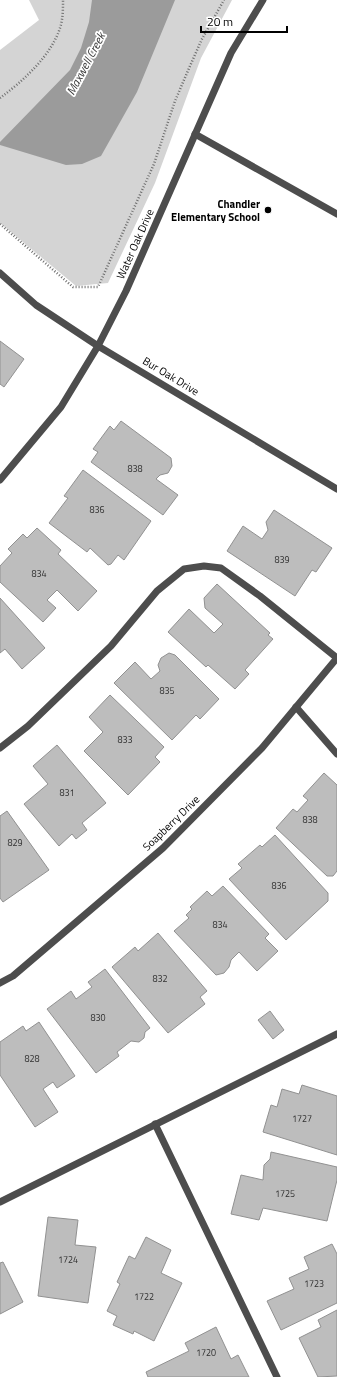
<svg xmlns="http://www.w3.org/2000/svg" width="337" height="1377" font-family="'Titillium Web',sans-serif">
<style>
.green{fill:#d4d4d4}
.water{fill:#9b9b9b}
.building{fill:#bdbdbd;stroke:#919191}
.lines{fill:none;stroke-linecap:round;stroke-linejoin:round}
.path{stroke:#6f6f6f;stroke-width:2.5;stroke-dasharray:1 2;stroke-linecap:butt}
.minor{stroke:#4d4d4d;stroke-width:7}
.poi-dot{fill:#000;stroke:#fff;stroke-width:1.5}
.labels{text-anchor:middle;stroke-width:3.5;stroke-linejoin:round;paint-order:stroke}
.number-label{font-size:9px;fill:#2f2f2f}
.poi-label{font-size:11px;font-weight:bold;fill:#000;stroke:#fff;text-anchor:end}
.street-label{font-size:11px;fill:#000;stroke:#fff}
.water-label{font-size:12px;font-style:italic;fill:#3c3c3c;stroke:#fff}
</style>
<rect width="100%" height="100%" fill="#fff"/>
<path class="green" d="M 29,0 L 232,0 L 201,58 L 155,183 L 108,283 L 76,286 L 0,223 L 0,50 L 39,20 Z"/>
<path class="water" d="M 92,0 L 175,0 L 137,92 L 101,156 L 82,164 L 66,165 L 0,145 L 0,142 L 70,70 L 81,48 L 89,22 Z"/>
<g class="building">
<path d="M 0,341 L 24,359 L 4,387 L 0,384 Z"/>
<path d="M 121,421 L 171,458 L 172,466 L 168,473 L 160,475 L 156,479 L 178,495 L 163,515 L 91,462 L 98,452 L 93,449 L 110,426 L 114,430 Z"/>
<path d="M 83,470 L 151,521 L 124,560 L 118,555 L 111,564 L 108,565 L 90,548 L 87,552 L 49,523 L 68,498 L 64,496 Z"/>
<path d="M 274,510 L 332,548 L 316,572 L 312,570 L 295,596 L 227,551 L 243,526 L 262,539 L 268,530 L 266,522 Z"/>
<path d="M 37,528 L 61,550 L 58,554 L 97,591 L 78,611 L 57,590 L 47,600 L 56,608 L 43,622 L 0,582 L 0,566 L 12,553 L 8,549 L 23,534 L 27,538 Z"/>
<path d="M 217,584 L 270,633 L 268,635 L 273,639 L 245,670 L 249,674 L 235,689 L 208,665 L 206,667 L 168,632 L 189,609 L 214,633 L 223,624 L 205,608 L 204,598 Z"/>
<path d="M 0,598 L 45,648 L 22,669 L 5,649 L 0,653 Z"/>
<path d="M 169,653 L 175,655 L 219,699 L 200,719 L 196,715 L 172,740 L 114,683 L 135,662 L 151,679 L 160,671 L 158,665 L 161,658 Z"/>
<path d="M 110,695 L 164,747 L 155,757 L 160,762 L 128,795 L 84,751 L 103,732 L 89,717 Z"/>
<path d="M 57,745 L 106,803 L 82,823 L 87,830 L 76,839 L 72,834 L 59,846 L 24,804 L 48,784 L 33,766 Z"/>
<path d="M 324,773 L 337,785 L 337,871 L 333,876 L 327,876 L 276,828 L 293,809 L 297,812 L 308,800 L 303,796 Z"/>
<path d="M 7,811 L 49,870 L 3,902 L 0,898 L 0,816 Z"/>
<path d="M 275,835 L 328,893 L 328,901 L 286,940 L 229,879 L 242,868 L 238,864 L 260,845 L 262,847 Z"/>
<path d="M 223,886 L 269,934 L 265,938 L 278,951 L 257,971 L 239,952 L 231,960 L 229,967 L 224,973 L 216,975 L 174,931 L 189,918 L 186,915 L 192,909 L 190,907 L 207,891 L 212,896 Z"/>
<path d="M 158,933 L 207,991 L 200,997 L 205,1004 L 168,1033 L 112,967 L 135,947 L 138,951 Z"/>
<path d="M 105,969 L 150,1028 L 145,1032 L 144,1038 L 139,1042 L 131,1041 L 117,1052 L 119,1056 L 96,1073 L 47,1009 L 71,991 L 76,999 L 92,987 L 88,982 Z"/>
<path d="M 270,1011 L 284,1030 L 273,1039 L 258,1020 Z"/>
<path d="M 39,1022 L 75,1076 L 57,1088 L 53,1082 L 43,1089 L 58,1112 L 35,1127 L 0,1075 L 0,1042 L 23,1026 L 26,1031 Z"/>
<path d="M 302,1085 L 337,1096 L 337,1155 L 263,1132 L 271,1105 L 277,1107 L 282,1089 L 299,1094 Z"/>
<path d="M 271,1152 L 337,1167 L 337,1180 L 327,1221 L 263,1208 L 259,1220 L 231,1214 L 241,1175 L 263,1180 L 264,1165 L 270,1159 Z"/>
<path d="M 48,1217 L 78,1220 L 75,1245 L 96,1247 L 88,1303 L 38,1296 Z"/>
<path d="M 146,1237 L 171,1250 L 161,1273 L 182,1283 L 154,1341 L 134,1331 L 133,1334 L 113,1325 L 117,1316 L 107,1311 L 120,1284 L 117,1282 L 129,1256 L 135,1259 Z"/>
<path d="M 332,1244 L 337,1254 L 337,1303 L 281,1330 L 267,1301 L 294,1289 L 289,1278 L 309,1269 L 304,1257 Z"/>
<path d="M 3,1262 L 23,1302 L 0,1314 L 0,1263 Z"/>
<path d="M 337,1310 L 337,1376 L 318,1377 L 299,1338 L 321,1327 L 318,1320 Z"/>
<path d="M 216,1327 L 231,1359 L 238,1355 L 249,1377 L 148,1377 L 146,1372 L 189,1351 L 185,1343 Z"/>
</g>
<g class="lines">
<g class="path">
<path d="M 0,98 C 23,81 51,56 60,28 C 63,19 63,9 63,0"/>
<path d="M 0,224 L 73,287 L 98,287 L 154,164 L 175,101 L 190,66 L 202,39 L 224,0"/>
</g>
<g class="minor">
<path d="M 195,134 L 337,214"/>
<path d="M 0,273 L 36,305 L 98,346 L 337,489"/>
<path d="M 0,480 L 61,407 L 98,346 L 126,291 L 231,53 L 263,0"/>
<path d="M 296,707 L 337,754"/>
<path d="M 0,748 L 28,726 L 111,646 L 157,591 L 184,569 L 204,566 L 221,568 L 260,596 L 337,658"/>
<path d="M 0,983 L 13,976 L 163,848 L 262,748 L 337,658"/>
<path d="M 155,1124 L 277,1377"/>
<path d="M 0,1202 L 337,1034"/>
</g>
</g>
<circle class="poi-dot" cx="268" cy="210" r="4"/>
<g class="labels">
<g class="number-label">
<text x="135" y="472">838</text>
<text x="97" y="513">836</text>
<text x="282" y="563">839</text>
<text x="39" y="577">834</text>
<text x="167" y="694">835</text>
<text x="125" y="743">833</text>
<text x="67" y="796">831</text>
<text x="310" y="823">838</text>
<text x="15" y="846">829</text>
<text x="279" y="889">836</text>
<text x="220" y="928">834</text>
<text x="160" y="982">832</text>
<text x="98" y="1021">830</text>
<text x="32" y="1062">828</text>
<text x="302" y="1122">1727</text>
<text x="285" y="1197">1725</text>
<text x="68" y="1263">1724</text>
<text x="314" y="1287">1723</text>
<text x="144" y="1300">1722</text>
<text x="206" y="1356">1720</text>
</g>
<g class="poi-label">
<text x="260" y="208">Chandler<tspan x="260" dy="13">Elementary School</tspan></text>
</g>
<g class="street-label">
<text transform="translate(135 244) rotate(-66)" y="4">Water Oak Drive</text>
<text transform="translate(171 376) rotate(31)" y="4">Bur Oak Drive</text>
<text transform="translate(171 823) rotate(-44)" y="4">Soapberry Drive</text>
</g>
<g class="water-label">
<text transform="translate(86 64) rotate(-62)" y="4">Maxwell Creek</text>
</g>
</g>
<path d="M201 26v6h86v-6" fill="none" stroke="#000000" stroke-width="2"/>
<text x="207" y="26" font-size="12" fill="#000000" stroke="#ffffff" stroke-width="3" paint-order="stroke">20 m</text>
</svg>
